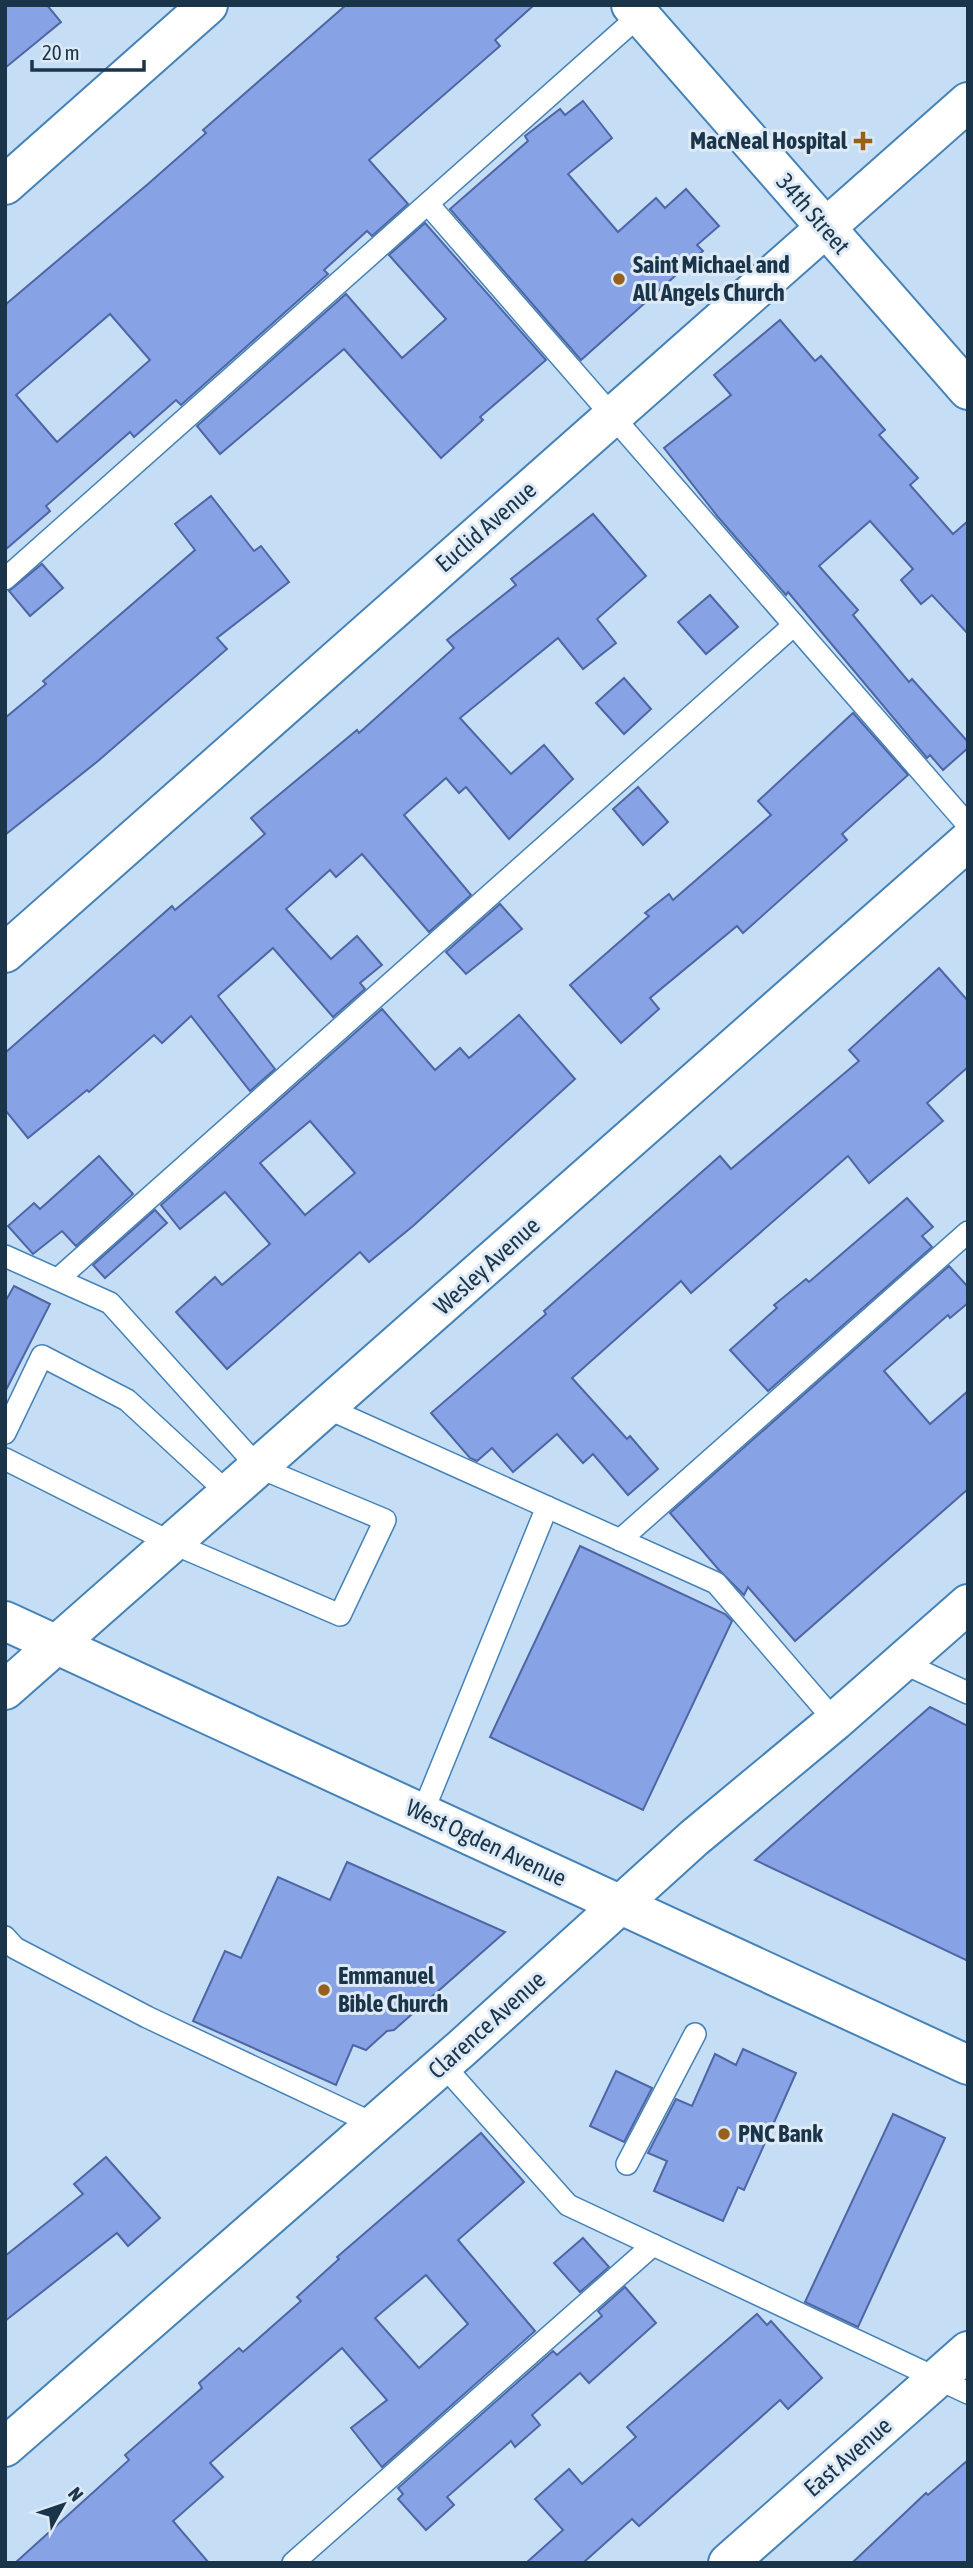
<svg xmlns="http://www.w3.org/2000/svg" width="973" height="2568" font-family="'Asap Condensed',sans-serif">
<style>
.building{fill:#87a3e6;stroke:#4e66a5;stroke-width:2;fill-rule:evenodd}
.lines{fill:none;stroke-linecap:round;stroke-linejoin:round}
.service-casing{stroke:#4582b7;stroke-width:24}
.minor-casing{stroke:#4582b7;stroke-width:42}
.tertiary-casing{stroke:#4582b7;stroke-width:42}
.secondary-casing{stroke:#4582b7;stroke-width:42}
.service{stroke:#fff;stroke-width:21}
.minor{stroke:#fff;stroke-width:38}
.tertiary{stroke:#fff;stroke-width:38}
.secondary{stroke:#fff;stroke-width:38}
.poi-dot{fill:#98601b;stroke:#dde9f5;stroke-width:2.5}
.labels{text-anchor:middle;stroke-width:6;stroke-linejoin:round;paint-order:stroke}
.poi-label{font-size:24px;font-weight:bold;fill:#1a344a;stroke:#dde9f5;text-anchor:start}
.street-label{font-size:24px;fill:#1a344a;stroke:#dde9f5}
</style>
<rect width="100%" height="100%" fill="#c5def5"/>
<g class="building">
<path d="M 5,5 L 47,5 L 61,22 L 5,68 Z"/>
<path d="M 346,5 L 534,5 L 495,40 L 500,46 L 369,160 L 408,204 L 372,236 L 367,231 L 324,270 L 328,274 L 181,405 L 176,400 L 134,437 L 130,432 L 46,506 L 50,511 L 5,550 L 5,305 L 148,184 L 206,133 L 203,130 ZM 110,314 L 150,360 L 57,442 L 16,395 Z"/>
<path d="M 583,101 L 612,138 L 568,174 L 618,232 L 656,198 L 665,208 L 686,189 L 719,226 L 697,245 L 703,251 L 581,360 L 450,209 L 528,141 L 525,136 L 560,109 L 565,115 Z"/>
<path d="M 425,223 L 546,360 L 480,417 L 483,420 L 441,458 L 344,349 L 220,454 L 197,426 L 346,294 L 402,358 L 446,319 L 389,255 Z"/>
<path d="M 780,320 L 815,361 L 821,356 L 885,430 L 879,435 L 918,478 L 910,485 L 953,534 L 968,521 L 968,634 L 932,595 L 921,604 L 901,580 L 913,569 L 870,521 L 819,566 L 858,610 L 853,615 L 909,682 L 912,679 L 968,742 L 968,748 L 943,770 L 930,755 L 927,758 L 788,592 L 786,595 L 718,517 L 664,448 L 731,395 L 714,375 Z"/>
<path d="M 211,496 L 254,551 L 261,546 L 289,582 L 217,638 L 227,649 L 98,761 L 5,835 L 5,718 L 46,684 L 43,681 L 195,550 L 175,524 Z"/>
<path d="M 593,514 L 646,576 L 597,619 L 616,643 L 583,669 L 558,638 L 460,718 L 511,774 L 544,745 L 573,779 L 509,839 L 466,787 L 459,793 L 446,778 L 404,815 L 471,895 L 429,932 L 362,854 L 336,877 L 330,870 L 286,909 L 331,959 L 357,936 L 382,965 L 360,983 L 365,989 L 333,1017 L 273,948 L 218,996 L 275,1069 L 250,1091 L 191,1016 L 162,1043 L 154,1035 L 89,1092 L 87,1090 L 28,1138 L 5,1110 L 5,1053 L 172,906 L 175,910 L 265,834 L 251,818 L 357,730 L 359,733 L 454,648 L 447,640 L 516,585 L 511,579 Z"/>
<path d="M 42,564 L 63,588 L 30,616 L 9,591 Z"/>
<path d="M 710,595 L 738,627 L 706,654 L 678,622 Z"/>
<path d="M 624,678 L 651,709 L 624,734 L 596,703 Z"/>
<path d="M 853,713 L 908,775 L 842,834 L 847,840 L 743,933 L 737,926 L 650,998 L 659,1009 L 621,1043 L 570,985 L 649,916 L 645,913 L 669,894 L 673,900 L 771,815 L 758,801 Z"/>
<path d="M 638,787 L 668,822 L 643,845 L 613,809 Z"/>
<path d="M 500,904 L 522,929 L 466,974 L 446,952 Z"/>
<path d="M 939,968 L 968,1001 L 968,1067 L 927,1103 L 943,1121 L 869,1183 L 848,1156 L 691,1293 L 681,1281 L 572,1378 L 627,1439 L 630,1436 L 658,1469 L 628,1495 L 593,1454 L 583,1463 L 557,1434 L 513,1472 L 492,1448 L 477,1461 L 470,1458 L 431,1413 L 546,1314 L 544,1311 L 720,1156 L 731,1169 L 859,1061 L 849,1050 Z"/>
<path d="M 382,1009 L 435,1070 L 460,1048 L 469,1058 L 519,1015 L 575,1079 L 413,1226 L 369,1262 L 360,1252 L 227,1369 L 176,1312 L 215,1277 L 222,1285 L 270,1244 L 225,1192 L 180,1229 L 161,1205 ZM 310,1121 L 355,1173 L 305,1215 L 260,1163 Z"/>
<path d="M 99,1156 L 133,1194 L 76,1246 L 62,1231 L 33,1254 L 8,1226 L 34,1203 L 40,1209 Z"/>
<path d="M 907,1198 L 933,1227 L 922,1236 L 932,1247 L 768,1391 L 730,1350 L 777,1308 L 774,1305 L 806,1279 L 809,1282 Z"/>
<path d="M 155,1210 L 167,1223 L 105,1278 L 93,1265 Z"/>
<path d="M 949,1266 L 968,1287 L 968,1303 L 950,1318 L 948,1315 L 884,1371 L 930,1424 L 968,1391 L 968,1489 L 795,1641 L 748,1587 L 744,1595 L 719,1570 L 670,1513 Z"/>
<path d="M 14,1286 L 50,1304 L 5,1392 L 5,1302 Z"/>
<path d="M 580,1546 L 725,1614 L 732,1621 L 643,1810 L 490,1737 Z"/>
<path d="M 930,1707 L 968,1726 L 968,1961 L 755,1860 Z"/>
<path d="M 347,1862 L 505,1932 L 394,2030 L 387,2031 L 366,2050 L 353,2045 L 336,2085 L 193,2021 L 225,1951 L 241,1958 L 278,1877 L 330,1900 Z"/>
<path d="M 743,2049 L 796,2073 L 744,2190 L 738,2187 L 723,2221 L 654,2191 L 667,2161 L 648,2153 L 676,2099 L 692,2106 L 715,2054 L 736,2065 Z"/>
<path d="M 616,2071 L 652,2088 L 624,2142 L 590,2126 Z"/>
<path d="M 893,2114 L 945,2138 L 858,2327 L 805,2302 Z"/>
<path d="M 481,2133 L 524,2182 L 458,2240 L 535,2331 L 382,2467 L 351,2428 L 387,2400 L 342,2348 L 210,2463 L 223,2477 L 173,2521 L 209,2563 L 15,2563 L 129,2460 L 125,2455 L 202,2388 L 199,2383 L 239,2348 L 243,2352 L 301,2301 L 297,2297 L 339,2259 L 337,2257 ZM 426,2275 L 468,2324 L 419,2368 L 375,2318 Z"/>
<path d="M 106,2157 L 160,2218 L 128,2246 L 117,2233 L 5,2321 L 5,2256 L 83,2194 L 74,2184 Z"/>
<path d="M 583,2238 L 609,2267 L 580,2292 L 554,2263 Z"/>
<path d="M 625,2287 L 656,2323 L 589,2383 L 580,2373 L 532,2415 L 540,2425 L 515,2447 L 511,2441 L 447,2497 L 454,2505 L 426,2530 L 398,2499 L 403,2494 L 398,2488 L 553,2351 L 557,2355 L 602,2316 L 598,2311 Z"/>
<path d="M 757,2314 L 767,2325 L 771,2321 L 822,2378 L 788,2409 L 780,2400 L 639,2526 L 632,2519 L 583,2563 L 526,2563 L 563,2530 L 535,2499 L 569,2469 L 582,2484 L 636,2437 L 627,2427 Z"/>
<path d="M 968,2460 L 968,2563 L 852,2563 L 926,2493 L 928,2495 Z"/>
</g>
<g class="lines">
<g class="service-casing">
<g id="service">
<path d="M 428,204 L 968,825"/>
<path d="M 5,579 L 640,15"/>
<path d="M 5,1256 L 110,1303 L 258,1467 L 385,1520 L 340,1615 L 172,1543 L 5,1459"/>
<path d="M 58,1279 L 794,625"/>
<path d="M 327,1408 L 716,1583 L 835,1721"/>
<path d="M 5,1433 L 42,1356 L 127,1400 L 229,1494"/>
<path d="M 620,1540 L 968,1232"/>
<path d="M 901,1662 L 968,1693"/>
<path d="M 422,1814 L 547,1507"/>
<path d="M 5,1937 L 15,1948 L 147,2017 L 374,2124"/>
<path d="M 443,2065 L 568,2205 L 968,2393"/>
<path d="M 627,2164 L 695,2034"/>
<path d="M 293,2563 L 653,2245"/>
</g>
</g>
<g class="minor-casing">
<g id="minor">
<path d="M 631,5 L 968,390"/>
<path d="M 5,953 L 968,102"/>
<path d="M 5,1690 L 968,841"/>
<path d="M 5,2447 L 462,2048 L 694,1838 L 835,1721 L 968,1604"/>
<path d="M 728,2563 L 968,2351"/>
</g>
</g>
<g class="tertiary-casing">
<path id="tertiary" d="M 5,185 L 208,5"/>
</g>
<g class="secondary-casing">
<path id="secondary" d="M 5,1621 L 968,2065"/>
</g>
<use href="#service" class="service"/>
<use href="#minor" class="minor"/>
<use href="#tertiary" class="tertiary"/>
<use href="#secondary" class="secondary"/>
</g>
<g class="poi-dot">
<path d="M859.5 130.5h7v7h7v7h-7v7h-7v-7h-7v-7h7z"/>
<circle cx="619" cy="279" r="7"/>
<circle cx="324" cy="1990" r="7"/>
<circle cx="724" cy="2134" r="7"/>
</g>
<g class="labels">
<g class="poi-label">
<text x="847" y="149" text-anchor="end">MacNeal Hospital</text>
<text x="633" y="273">Saint Michael and<tspan x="633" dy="28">All Angels Church</tspan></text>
<text x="338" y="1984">Emmanuel<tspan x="338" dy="28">Bible Church</tspan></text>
<text x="738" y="2142">PNC Bank</text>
</g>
<g class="street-label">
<text transform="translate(813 214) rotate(49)" y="8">34th Street</text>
<text transform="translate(486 527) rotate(-41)" y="8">Euclid Avenue</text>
<text transform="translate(487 1266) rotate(-42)" y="8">Wesley Avenue</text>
<text transform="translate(486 1843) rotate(25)" y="8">West Ogden Avenue</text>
<text transform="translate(487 2025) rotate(-42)" y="8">Clarence Avenue</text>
<text transform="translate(848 2457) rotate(-41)" y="8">East Avenue</text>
</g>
</g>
<rect width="973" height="2568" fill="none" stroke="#1a344a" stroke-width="14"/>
<g transform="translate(63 2505) rotate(50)" stroke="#dde9f5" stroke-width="5" paint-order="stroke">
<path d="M0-5L12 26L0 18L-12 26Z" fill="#1a344a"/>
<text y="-10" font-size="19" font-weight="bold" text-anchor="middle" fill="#1a344a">N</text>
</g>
<path d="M32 60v10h112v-10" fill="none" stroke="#1a344a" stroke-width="3.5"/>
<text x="42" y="60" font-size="21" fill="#1a344a" stroke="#dde9f5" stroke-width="5" paint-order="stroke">20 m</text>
</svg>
